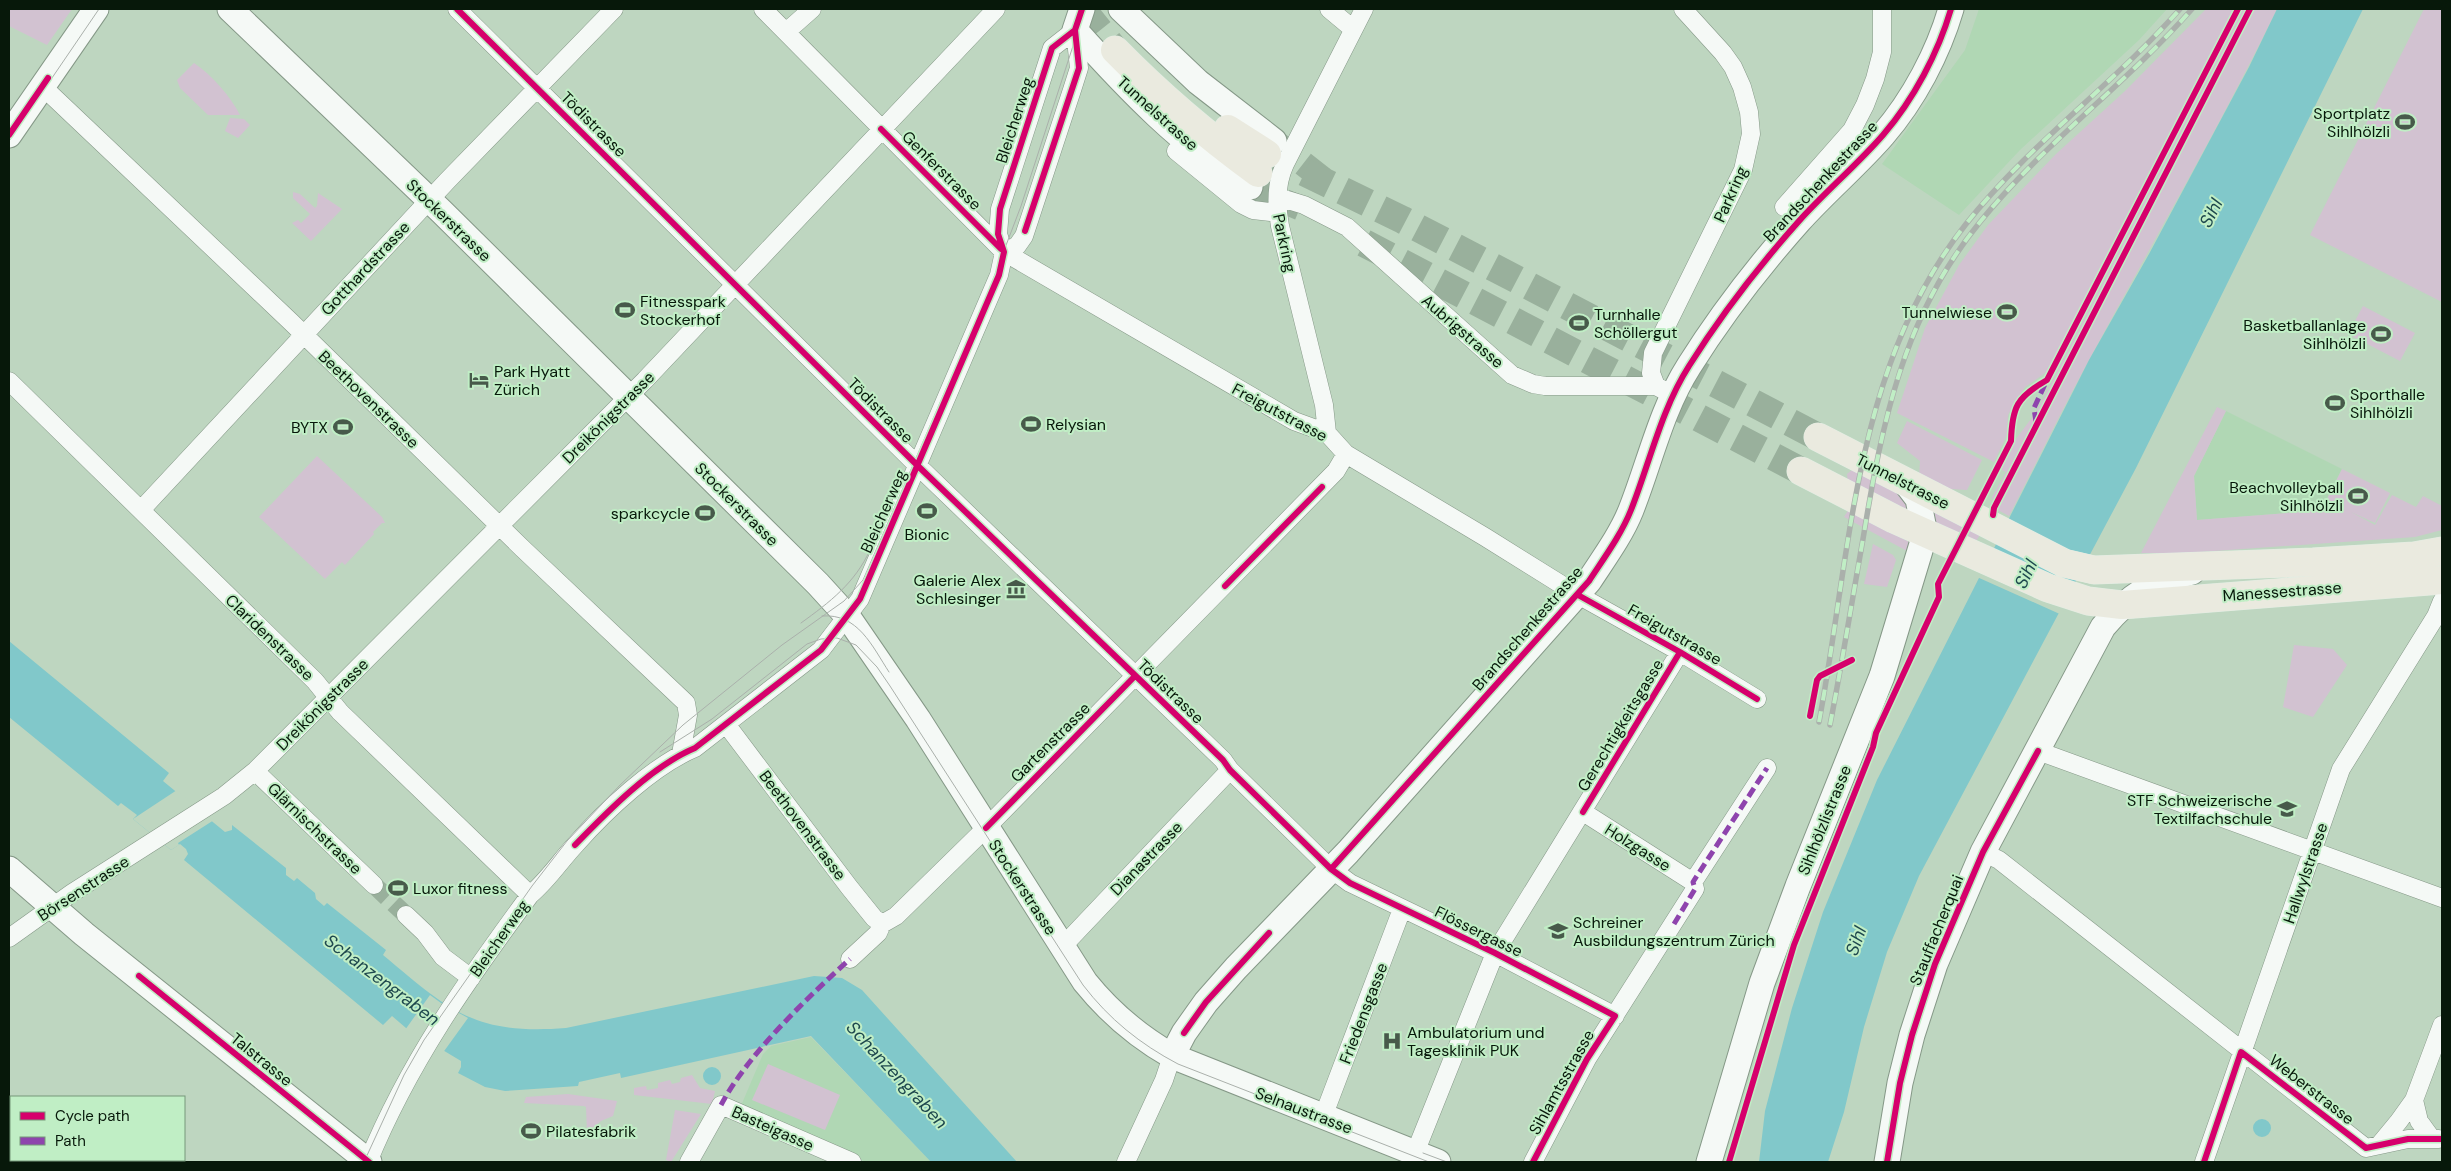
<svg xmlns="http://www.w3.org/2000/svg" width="2451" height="1171" font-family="'DM Sans',sans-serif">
<rect width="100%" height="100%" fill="#bed6c0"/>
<!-- built -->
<path fill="#b0d7b4" d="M1979,9H2167L2139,40L2020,150L1959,215L1882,164L1965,50Z
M2226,411L2342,469L2327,499L2326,510L2197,520L2194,476Z
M811,1037L931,1162H866L740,1108L763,1054L771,1046Z"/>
<!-- green -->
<path fill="#d2c2d1" d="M9,9H72L47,45L9,26Z
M2206,9H2236L2048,371L2025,387L2016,400L2008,415L2007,435L1994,462L1897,413L1925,328L1959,265L1988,225L2056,154L2125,91Z
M2242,9H2277C2219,128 2152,243 2089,360C2061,411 2036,464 2009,516L1996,509L1992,497L2006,472L2000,469L2012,444L2037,411Z
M2424,9H2442V302L2310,235Z
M194,63C212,75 230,96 240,115H208L180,88L177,80Z
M230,118L244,119L250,125L238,138L225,131Z
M293,192L300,194L315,208L317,206L318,193L342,209L311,241L292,223L298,220L301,223L310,214L293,198Z
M2363,306L2415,333L2400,361L2348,334Z
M2217,407L2226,411L2194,476L2197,520L2326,510L2327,499L2342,469L2390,493L2375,523L2351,512L2375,525L2392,495L2416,507L2423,496L2442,506V530L2415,537L2186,553H2141Z
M1907,421L1982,460L1967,490L1951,489L1946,495L1919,478L1920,461L1897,443Z
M317,456L382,517L385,523H382L373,532L374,534L345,565L342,562L325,579L259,517Z
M1852,470L1896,490L1913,507L1912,515L1848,483L1847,474Z
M1933,507L1982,532L1974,544L1933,525Z
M1849,509L1911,543L1907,551L1844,517Z
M1873,544L1893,555L1896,560L1887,587L1864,584Z
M2294,645L2333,649L2347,665L2313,717L2283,707Z
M768,1064L840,1095L825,1130L752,1100Z
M692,1075L700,1088L715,1091L712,1104L634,1095V1088L646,1086L647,1090L658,1088V1083L670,1080L672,1084L680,1082L681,1078Z
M568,1094L617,1101L613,1116L601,1121L587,1133L586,1107L584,1106L524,1103L526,1097Z
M675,1110L701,1114L671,1162L666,1160Z"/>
<!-- water -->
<path fill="#81c8ca" d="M2277,9H2363L2136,468L1919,876L1887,952L1864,1027L1844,1112L1828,1162H1759L1765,1111L1792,1008L1823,912L1877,780L2089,360L2149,254L2249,67Z
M9,641L169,773L163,781L225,832L232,830V825L286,868V875L294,881L297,878L315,893L316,899L324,906L327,903L386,950L383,955C450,1011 474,1035 566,1028L814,976L842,978L862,990L1017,1162H931L811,1036L621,1078L620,1073L579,1082L578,1086L505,1091L485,1087L458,1073L461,1067V1061L406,1028L392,1016L383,1025L184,860L188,854L186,849L180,844L171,850L133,819L137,815L121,803L118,806L9,717Z
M703 1076a9 9 0 1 1 18 0a9 9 0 1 1-18 0Z
M2253 1128a9 9 0 1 1 18 0a9 9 0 1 1-18 0Z"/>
<!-- pier -->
<path fill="#bed6c0" d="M1991,548L2058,578L2079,584L2062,615L1977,577Z
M177,790L214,820L178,843L179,845L171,850L133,819Z
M430,995L441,1003L468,1018L442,1054L405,1030Z"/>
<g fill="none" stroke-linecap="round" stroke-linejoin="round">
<!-- street-tunnel -->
<path stroke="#99b09c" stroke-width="18" stroke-dasharray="18 9" stroke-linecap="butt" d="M374,885L406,915"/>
<!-- secondary-tunnel -->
<path stroke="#99b09c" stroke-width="25" stroke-dasharray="25 12" stroke-linecap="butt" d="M1274,141L1328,183
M1250,187L1300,208"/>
<!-- primary-tunnel -->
<path stroke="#99b09c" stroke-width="28" stroke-dasharray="28 14" stroke-linecap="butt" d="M1082,9L1115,50
M1267,154L1403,220L1818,437
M1364,243L1801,471"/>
<defs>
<path id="street" d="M457,9L918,466L1223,760L1230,770L1331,869L1350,883L1495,953L1615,1016
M763,9L1004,252L1294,421L1327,433L1346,454L1485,537L1578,595L1680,652L1757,699
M1329,9L1353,29
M786,32L812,9
M42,86L291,322L522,548L686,703L688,715L681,754
M1176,151L1241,204L1253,210L1278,213
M1278,197L1304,205L1347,227L1512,375L1533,384L1545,386H1656L1673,395
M1784,207L1852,130L1865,105L1875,79L1882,52V9
M9,381L315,681L340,712L530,895
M1656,386L1651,373L1653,353L1743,170L1751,134L1749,112L1742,87L1733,67L1723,53L1683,9
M1327,433L1324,405L1280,226C1276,205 1276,183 1285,164L1364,9
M141,510L447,181L614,9
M726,724L849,887L874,918L882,924
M2038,751L2442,898
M255,771L374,885
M1583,812L1693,882
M1983,852L1999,860L2366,1148
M406,915L425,933L443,957L471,978
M9,938L72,893L224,796L255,771L645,380L996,9
M1062,947L1230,770
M850,959L878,933L882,924L896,916L986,828L1336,471L1346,454
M9,1111L11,1115
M1323,1117L1402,909
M2432,1139L2419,1121L2414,1100L2442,1025
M2380,1144L2399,1121L2414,1100
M2366,1148L2408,1139H2439
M1415,1153L1495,953L1680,652
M41,1160L43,1162
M368,1162C409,1062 466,982 530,895C548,880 560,861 576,844C606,810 654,765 695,748L821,650L860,599L999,275L1004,252L998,234L1000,209L1052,48L1075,30L1079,68L1072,90L1024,236L1017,246L1004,252
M689,1162L721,1105L852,1162
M1126,1162L1164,1080L1172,1056
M1533,1162L1587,1059L1695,889L1693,882L1767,768
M2204,1162L2341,769L2436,616L2442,601"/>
<path id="secondary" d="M230,9L442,212L818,584L848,617L918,719L1085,982C1110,1013 1137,1036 1172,1056L1438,1162
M1082,9L1075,30C1127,88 1183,147 1250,187
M1121,9L1198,82L1274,141
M9,135L96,9
M9,869L84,934L369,1162
M1172,1056L1184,1033L1206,1002L1236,968L1348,852L1589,581C1604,558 1621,535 1631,510C1650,462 1661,410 1689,366C1721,315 1758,267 1799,221C1826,191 1857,165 1883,135C1914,99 1938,53 1951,9
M1709,1162L1762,983L1798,886L1882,676L1925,534L1918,499L1905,482
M1887,1162L1900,1083L1912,1035L1935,964L1983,852L2103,627C2130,595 2152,581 2192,572"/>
<path id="primary" d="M1115,50C1160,96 1206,135 1258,173
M1228,129L1267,154
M1818,437L2064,563L2094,570L2313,562L2414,556L2442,551
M1801,471L1894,519L2048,588L2088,601L2122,605L2442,580"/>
</defs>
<!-- street casing -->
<use href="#street" stroke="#859887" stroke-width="19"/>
<!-- secondary casing -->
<use href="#secondary" stroke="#859887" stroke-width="27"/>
<!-- primary casing -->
<use href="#primary" stroke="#e2ede3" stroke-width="29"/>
<!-- street -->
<use href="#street" stroke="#f5f9f6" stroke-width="18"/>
<!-- secondary -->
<use href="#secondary" stroke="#f5f9f6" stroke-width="25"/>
<!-- primary -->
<use href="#primary" stroke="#eaeadf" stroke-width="28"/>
<!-- tram -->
<path stroke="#aab0ab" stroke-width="1" d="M9,141L99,9
M822,616C858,613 872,646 889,672
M801,623C830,602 855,583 870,550
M660,752L712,719L807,644L821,639L837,638L856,645L877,667L890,686L1083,985C1109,1019 1140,1044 1178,1064L1429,1162
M9,1104L11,1108
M9,1120L11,1124
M1423,1153L1447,1162
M36,1160L37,1162
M45,1160L46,1162
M364,1162L404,1075L424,1040L532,886L567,841L620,785L683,725L782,645L844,601L863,580L989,290L1021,206L1085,9"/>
<defs>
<path id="rail" d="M1819,722C1851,552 1854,365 1966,224C2029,144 2113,85 2180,9
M1830,725C1842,663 1852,601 1863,539C1882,423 1903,316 1980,222C2043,144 2126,84 2192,9"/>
</defs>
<!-- rail casing -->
<use href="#rail" stroke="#aab0ab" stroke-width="5.5"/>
<!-- rail -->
<use href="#rail" stroke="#c0eec5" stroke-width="4" stroke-dasharray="11" stroke-linecap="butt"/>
<!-- quiet -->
<path stroke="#8e44ad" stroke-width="5" stroke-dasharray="10 5" stroke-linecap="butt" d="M2036,422L2034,408L2046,382
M1674,924L1695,889L1693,882L1767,768
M721,1105C748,1054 807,998 850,959"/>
<defs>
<path id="cycleway" d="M457,9L918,466L1223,760L1230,770L1331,869L1350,883L1495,953L1615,1016L1587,1059L1533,1162
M881,129L1001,249
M9,135L48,78
M1025,231L1079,68L1075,30L1082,9
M1993,515L1994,508L2250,9
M1225,586L1322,487
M1578,595L1680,652L1757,699
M1810,716L1817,680L1820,676L1852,660
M1583,812L1680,652
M986,828L1135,676
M575,845C608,811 652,766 695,748L821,650L860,599L999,275L1004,252L998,234L1000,209L1052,48L1075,30
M1331,869L1589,581C1604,558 1621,535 1631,510C1650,462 1661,410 1689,366C1721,315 1758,267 1799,221C1826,191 1857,165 1883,135C1914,99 1938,53 1951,9
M139,976L369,1162
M1184,1033L1206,1002L1269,933
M1729,1162L1794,945L1873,747L1876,733L1939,597L1938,584L2011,441C2012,407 2017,397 2047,380L2238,9
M1887,1162L1900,1083L1912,1035L1935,964L1983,852L2038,751
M2204,1162L2241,1052L2366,1148L2408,1139H2442"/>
</defs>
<!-- cycleway casing -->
<use href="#cycleway" stroke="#c0eec5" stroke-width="9"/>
<!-- cycleway -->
<use href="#cycleway" stroke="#d6006c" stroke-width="6"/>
</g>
<!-- icons -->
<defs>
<symbol id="stadium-bare" viewBox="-9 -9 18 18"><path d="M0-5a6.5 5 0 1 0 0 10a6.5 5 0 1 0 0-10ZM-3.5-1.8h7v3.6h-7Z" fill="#475a4a" stroke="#c0eec5" stroke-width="2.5" paint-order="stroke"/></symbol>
<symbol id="hotel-bare" viewBox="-9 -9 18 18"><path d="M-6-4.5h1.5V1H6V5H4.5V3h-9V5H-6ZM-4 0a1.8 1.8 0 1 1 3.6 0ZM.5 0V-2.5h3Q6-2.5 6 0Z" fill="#475a4a" stroke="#c0eec5" stroke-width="2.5" paint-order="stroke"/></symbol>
<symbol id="museum-bare" viewBox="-9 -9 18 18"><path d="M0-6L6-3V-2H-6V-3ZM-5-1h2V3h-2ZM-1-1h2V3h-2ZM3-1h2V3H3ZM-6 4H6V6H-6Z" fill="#475a4a" stroke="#c0eec5" stroke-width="2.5" paint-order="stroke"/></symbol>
<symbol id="university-bare" viewBox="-9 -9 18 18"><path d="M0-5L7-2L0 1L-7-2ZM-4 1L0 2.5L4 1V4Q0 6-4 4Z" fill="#475a4a" stroke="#c0eec5" stroke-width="2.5" paint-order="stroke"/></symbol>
<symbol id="hospital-bare" viewBox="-9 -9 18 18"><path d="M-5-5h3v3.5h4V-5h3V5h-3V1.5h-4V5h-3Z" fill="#475a4a" stroke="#c0eec5" stroke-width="2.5" paint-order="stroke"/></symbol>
</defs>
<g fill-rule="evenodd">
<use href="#stadium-bare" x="2391" y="108" width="28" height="28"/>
<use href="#stadium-bare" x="611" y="296" width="28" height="28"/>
<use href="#stadium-bare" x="1993" y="298" width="28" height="28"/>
<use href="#stadium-bare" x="1565" y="309" width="28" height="28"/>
<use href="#stadium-bare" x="2367" y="320" width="28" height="28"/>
<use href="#hotel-bare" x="465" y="366" width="28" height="28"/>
<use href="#stadium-bare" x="2321" y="389" width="28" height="28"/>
<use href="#stadium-bare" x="1017" y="410" width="28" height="28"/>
<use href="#stadium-bare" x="329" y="413" width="28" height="28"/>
<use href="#stadium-bare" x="2344" y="482" width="28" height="28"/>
<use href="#stadium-bare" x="913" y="497" width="28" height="28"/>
<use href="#stadium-bare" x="691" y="499" width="28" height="28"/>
<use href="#museum-bare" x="1002" y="575" width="28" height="28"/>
<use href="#university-bare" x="2273" y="795" width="28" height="28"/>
<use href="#stadium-bare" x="384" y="874" width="28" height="28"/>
<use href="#university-bare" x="1544" y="917" width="28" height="28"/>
<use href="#hospital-bare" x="1378" y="1027" width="28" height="28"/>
<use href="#stadium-bare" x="517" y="1117" width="28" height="28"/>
</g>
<g text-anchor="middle" stroke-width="4" stroke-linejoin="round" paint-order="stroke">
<!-- street labels -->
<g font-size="16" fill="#07180a" stroke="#c0eec5">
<text transform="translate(1158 113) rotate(42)" y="6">Tunnelstrasse</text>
<text transform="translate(1014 120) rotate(-72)" y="6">Bleicherweg</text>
<text transform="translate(594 124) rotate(45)" y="6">Tödistrasse</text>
<text transform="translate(942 170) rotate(45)" y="6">Genferstrasse</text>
<text transform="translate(1820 181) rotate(-47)" y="6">Brandschenkestrasse</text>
<text transform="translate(1730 194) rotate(-66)" y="6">Parkring</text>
<text transform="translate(449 220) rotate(44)" y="6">Stockerstrasse</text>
<text transform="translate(1285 243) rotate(78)" y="6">Parkring</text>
<text transform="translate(365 268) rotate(-47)" y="6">Gotthardstrasse</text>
<text transform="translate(1463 331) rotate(41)" y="6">Aubrigstrasse</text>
<text transform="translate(369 399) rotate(44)" y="6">Beethovenstrasse</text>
<text transform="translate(881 410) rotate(45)" y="6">Tödistrasse</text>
<text transform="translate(1280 412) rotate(28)" y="6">Freigutstrasse</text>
<text transform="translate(608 417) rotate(-45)" y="6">Dreikönigstrasse</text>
<text transform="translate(1903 481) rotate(27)" y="6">Tunnelstrasse</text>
<text transform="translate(737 504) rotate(45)" y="6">Stockerstrasse</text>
<text transform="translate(883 511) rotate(-66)" y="6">Bleicherweg</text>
<text transform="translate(2282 591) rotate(-4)" y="6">Manessestrasse</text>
<text transform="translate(1527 628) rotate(-49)" y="6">Brandschenkestrasse</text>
<text transform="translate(1675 634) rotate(30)" y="6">Freigutstrasse</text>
<text transform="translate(270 637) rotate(44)" y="6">Claridenstrasse</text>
<text transform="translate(1171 691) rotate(44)" y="6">Tödistrasse</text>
<text transform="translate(322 704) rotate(-45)" y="6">Dreikönigstrasse</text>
<text transform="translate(1620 725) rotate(-59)" y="6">Gerechtigkeitsgasse</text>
<text transform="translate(1050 742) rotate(-45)" y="6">Gartenstrasse</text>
<text transform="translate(1824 820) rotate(-68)" y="6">Sihlhölzlistrasse</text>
<text transform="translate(803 825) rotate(53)" y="6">Beethovenstrasse</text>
<text transform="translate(315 828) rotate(44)" y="6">Glärnischstrasse</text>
<text transform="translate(1638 847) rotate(32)" y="6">Holzgasse</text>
<text transform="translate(1146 858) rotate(-46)" y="6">Dianastrasse</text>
<text transform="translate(2305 873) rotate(-71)" y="6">Hallwylstrasse</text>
<text transform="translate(1023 887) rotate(57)" y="6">Stockerstrasse</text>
<text transform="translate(83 888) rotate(-33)" y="6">Börsenstrasse</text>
<text transform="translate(1936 930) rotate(-68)" y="6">Stauffacherquai</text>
<text transform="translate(1479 931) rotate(26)" y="6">Flössergasse</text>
<text transform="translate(499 938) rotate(-55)" y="6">Bleicherweg</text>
<text transform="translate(1363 1013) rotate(-69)" y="6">Friedensgasse</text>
<text transform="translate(262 1059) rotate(39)" y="6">Talstrasse</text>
<text transform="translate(1561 1082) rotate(-61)" y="6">Sihlamtsstrasse</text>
<text transform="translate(2312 1089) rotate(38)" y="6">Weberstrasse</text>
<text transform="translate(1304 1110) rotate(21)" y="6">Selnaustrasse</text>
<text transform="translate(773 1128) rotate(24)" y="6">Basteigasse</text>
</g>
<!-- poi labels -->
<g font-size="16" fill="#07180a" stroke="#c0eec5" text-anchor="start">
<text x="2390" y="119" text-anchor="end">Sportplatz<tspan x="2390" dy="18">Sihlhölzli</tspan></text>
<text x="640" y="307">Fitnesspark<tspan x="640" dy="18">Stockerhof</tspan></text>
<text x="1992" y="318" text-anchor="end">Tunnelwiese</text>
<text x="1594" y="320">Turnhalle<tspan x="1594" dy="18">Schöllergut</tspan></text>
<text x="2366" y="331" text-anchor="end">Basketballanlage<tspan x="2366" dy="18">Sihlhölzli</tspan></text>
<text x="494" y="377">Park Hyatt<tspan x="494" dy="18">Zürich</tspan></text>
<text x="2350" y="400">Sporthalle<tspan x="2350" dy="18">Sihlhölzli</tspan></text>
<text x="1046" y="430">Relysian</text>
<text x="328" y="433" text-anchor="end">BYTX</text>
<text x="2343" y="493" text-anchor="end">Beachvolleyball<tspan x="2343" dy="18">Sihlhölzli</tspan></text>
<text x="690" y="519" text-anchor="end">sparkcycle</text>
<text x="927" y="540" text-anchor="middle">Bionic</text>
<text x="1001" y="586" text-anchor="end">Galerie Alex<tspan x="1001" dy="18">Schlesinger</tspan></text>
<text x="2272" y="806" text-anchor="end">STF Schweizerische<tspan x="2272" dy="18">Textilfachschule</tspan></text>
<text x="413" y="894">Luxor fitness</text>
<text x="1573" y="928">Schreiner<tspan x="1573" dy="18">Ausbildungszentrum Zürich</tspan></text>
<text x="1407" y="1038">Ambulatorium und<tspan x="1407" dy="18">Tagesklinik PUK</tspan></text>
<text x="546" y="1137">Pilatesfabrik</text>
</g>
<!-- water labels -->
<g font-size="18" font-style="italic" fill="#1e484e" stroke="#c0eec5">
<text transform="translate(2211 213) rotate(-63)" y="6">Sihl</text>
<text transform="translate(2026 574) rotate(-64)" y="6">Sihl</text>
<text transform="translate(1856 941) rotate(-70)" y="6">Sihl</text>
<text transform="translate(382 980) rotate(37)" y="6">Schanzengraben</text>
<text transform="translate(897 1075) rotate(47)" y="6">Schanzengraben</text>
</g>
</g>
<!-- border -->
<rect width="2451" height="1171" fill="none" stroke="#07180a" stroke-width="20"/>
<!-- legend -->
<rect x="10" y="1096" width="175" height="65" fill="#c0eec5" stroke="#76987a"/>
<rect x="20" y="1112" width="25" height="8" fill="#d6006c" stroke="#76987a"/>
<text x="55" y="1121" font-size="15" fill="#07180a">Cycle path</text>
<rect x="20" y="1137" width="25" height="8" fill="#8e44ad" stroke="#76987a"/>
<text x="55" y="1146" font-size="15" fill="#07180a">Path</text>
</svg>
